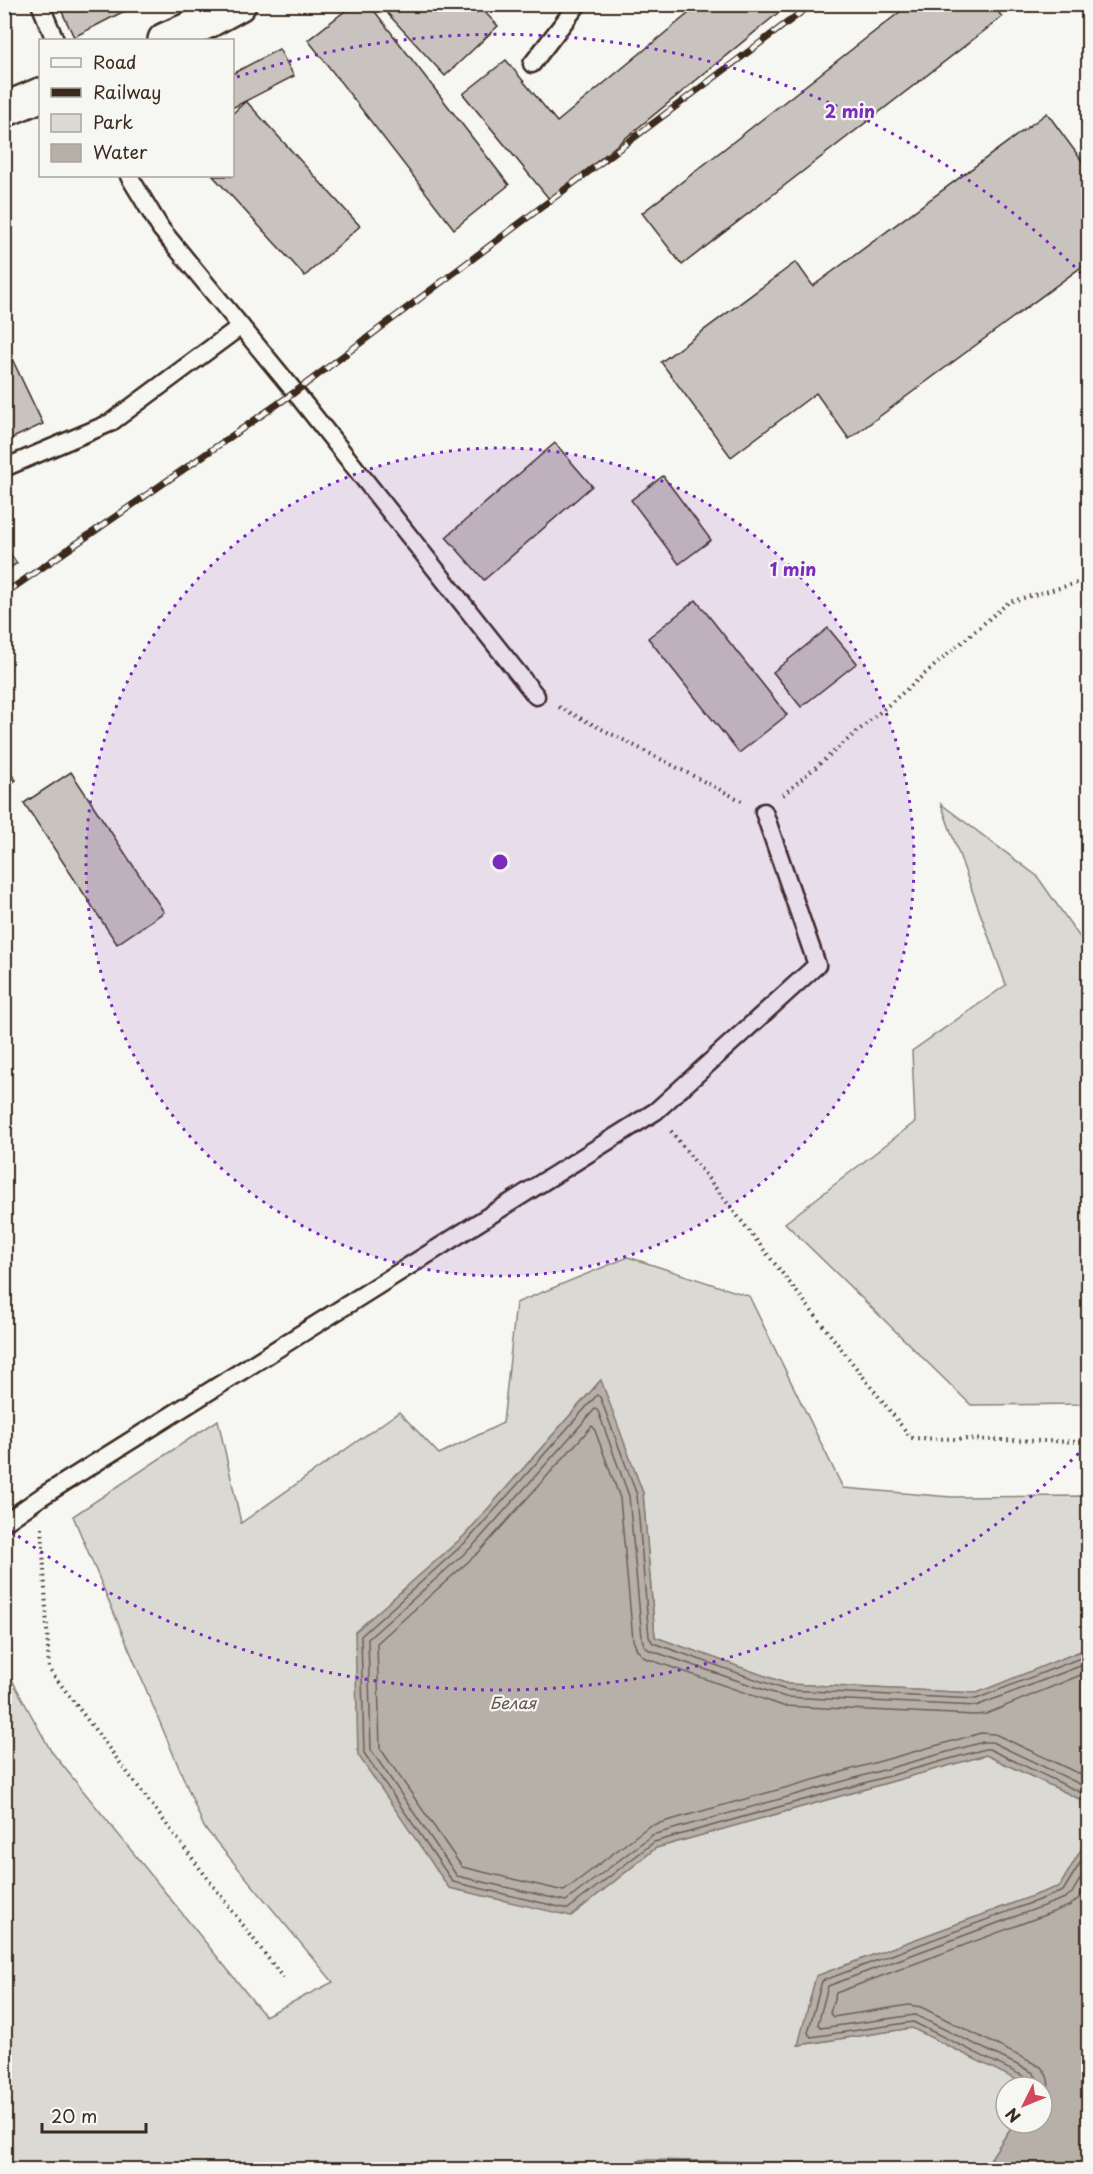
<svg xmlns="http://www.w3.org/2000/svg" width="1093" height="2174" font-family="'Playpen Sans',sans-serif">
<rect width="100%" height="100%" fill="#f6f6f2"/>
<filter id="ink" filterUnits="userSpaceOnUse"><feTurbulence type="fractalNoise" baseFrequency=".0167" numOctaves="2"/><feDisplacementMap in="SourceGraphic" scale="12" xChannelSelector="R" yChannelSelector="G"/><feConvolveMatrix kernelMatrix="1 2 1 2 8 2 1 2 1" color-interpolation-filters="sRGB"/></filter>
<g filter="url(#ink)">
<!-- green -->
<path fill="#dad9d3" stroke="#8a8278" stroke-width="1.5" d="M941,804L1037,876L1088,949V1404L971,1405L785,1223L915,1122L912,1051L1006,985Z
M628,1257L749,1296L843,1488L951,1497L1088,1496V1648L977,1693L788,1684L655,1637L643,1493L600,1381L464,1536L355,1632L571,1916L656,1848L986,1755L1088,1803V1838L1060,1886L816,1976L799,2045L912,2028L1031,2087H1006V2123H1014L984,2169L898,2170L870,2164L641,2160L626,2170L5,2169L4,1661L5,1667L51,1751L265,2016L333,1982L204,1827L73,1516L218,1420L241,1523L399,1412L439,1454L503,1423L516,1303Z"/>
<!-- water -->
<path fill="#b6b0a9" stroke="#857a71" stroke-width="1.5" d="M601,1380L643,1493L655,1637L788,1684L977,1693L1088,1648V1803L986,1755L656,1848L571,1916L449,1888L358,1755L355,1632L464,1536Z
M1088,1838V2169H984L1014,2123H1042V2087H1031L912,2028L798,2045L816,1976L1060,1886Z
M641,2160L870,2164L898,2169H626Z"/>
<g fill="none" stroke-linecap="round" stroke-linejoin="round">
<!-- shore -->
<path stroke="#6c6056" stroke-width="1.5" d="M1088,1655L976,1699L786,1690L653,1643L649,1637L637,1495L600,1397L597,1395L468,1540L361,1636L364,1753L453,1882L568,1909L654,1842L985,1749H989L1088,1796
M1088,1663L976,1706L785,1697L649,1650L644,1645L642,1638L629,1496L598,1411L595,1409L473,1546L368,1639L371,1750L457,1876L566,1901L652,1835L983,1742H992L1088,1788
M1088,1672L986,1714L975,1715L783,1706L645,1658L637,1650L633,1640L620,1498L594,1428L592,1426L479,1552L377,1643L380,1748L462,1867L564,1891L649,1826L981,1733L995,1734L1088,1778
M1032,2087L1029,2079L913,2022L811,2037L808,2033L822,1981L1063,1891L1088,1850
M1040,2087L1038,2079L1032,2072L915,2015L821,2028L818,2024L828,1986L1065,1898L1072,1893L1088,1865
M1042,2102C1051,2091 1051,2078 1041,2067L921,2007L909,2005L833,2017L830,2013L836,1993L1069,1906L1078,1899L1088,1882
M637,2170L643,2166L820,2170"/>
</g>
<!-- building -->
<path fill="#c8c3be" stroke="#3b2a1e" stroke-width="1.5" d="M76,4H138L74,37L62,12Z
M354,4H369L509,185L454,229L308,40Z
M379,4H477L498,26L445,76Z
M700,4H789L550,200L463,94L506,60L557,122Z
M910,4H993L1002,17L682,265L642,213Z
M279,49L294,76L232,108V74Z
M246,101L360,226L305,276L213,176H232V114Z
M1047,113L1088,169V262L849,439L816,393L731,457L661,362L796,262L813,286Z
M4,342L43,424L4,442Z
M555,443L592,486L484,580L446,537Z
M663,476L711,540L679,564L631,500Z
M4,546L17,563L4,572Z
M696,600L787,715L739,753L648,638Z
M828,628L857,663L801,707L773,672Z
M4,765L16,780L4,788Z
M71,772L164,912L117,944L24,803Z"/>
<g fill="none" stroke-linecap="round" stroke-linejoin="round">
<defs>
<path id="lane" d="M40,4L55,40
M532,64L578,4
M129,176L161,229L295,392L536,696
M4,468L110,423L241,326
M4,1523L41,1497L656,1111L817,965L764,812"/>
<path id="secondary" d="M165,40L206,22L239,4
M4,110L40,95"/>
</defs>
<!-- lane casing -->
<use href="#lane" stroke="#3b2a1e" stroke-width="21"/>
<!-- secondary casing -->
<use href="#secondary" stroke="#3b2a1e" stroke-width="38"/>
<!-- path -->
<path stroke="#3b2a1e" stroke-width="4" stroke-dasharray="1.5 4.5" stroke-linecap="butt" d="M559,707L742,801
M783,795L1009,602L1088,580
M671,1131L911,1438L1088,1442
M42,1528L49,1669L283,1978"/>
<!-- lane -->
<use href="#lane" stroke="#f6f6f2" stroke-width="16"/>
<!-- secondary -->
<use href="#secondary" stroke="#f6f6f2" stroke-width="33"/>
<defs>
<path id="rail" d="M4,594L295,392L812,4"/>
</defs>
<!-- rail casing -->
<use href="#rail" stroke="#3b2a1e" stroke-width="7"/>
<!-- rail -->
<use href="#rail" stroke="#f6f6f2" stroke-width="4.5" stroke-dasharray="14" stroke-linecap="butt"/>
</g>
</g>
<!-- distance rings -->
<circle cx="500" cy="862" r="414" fill="#7b2cbf" fill-opacity=".12"/>
<g fill="none" stroke="#7b2cbf" stroke-width="3" stroke-dasharray="3 6">
<circle cx="500" cy="862" r="414"/>
<path d="M1085 1447A828 828 0 0 1 7 1528M237 77A828 828 0 0 1 1085 277"/>
</g>
<g text-anchor="middle" stroke-width="4.5" stroke-linejoin="round" paint-order="stroke">
<!-- water labels -->
<g font-size="16" font-style="italic" fill="#605248" stroke="#f6f6f2">
<text x="513" y="1709">Белая</text>
</g>
</g>
<circle cx="500" cy="862" r="9" fill="#7b2cbf" stroke="#f6f6f2" stroke-width="3"/>
<g font-size="18" text-anchor="middle" font-weight="bold" fill="#7b2cbf" stroke="#f6f6f2" stroke-width="4.5" stroke-linejoin="round" paint-order="stroke">
<text x="850" y="118">2 min</text>
<text x="793" y="576">1 min</text>
</g>
<!-- margin -->
<rect width="1093" height="2174" fill="none" stroke="#f6f6f2" stroke-width="24"/>
<rect x="12" y="12" width="1069" height="2150" fill="none" stroke="#3b2a1e" stroke-width="2" filter="url(#ink)"/>
<!-- legend -->
<rect x="39" y="39" width="195" height="138" fill="#f6f6f2" stroke="#aba49d" stroke-width="1.5"/>
<rect x="51" y="58" width="30" height="9" fill="#f6f6f2" stroke="#aba49d" stroke-width="1.5"/>
<text x="93" y="69" font-size="18" fill="#3b2a1e">Road</text>
<rect x="51" y="88" width="30" height="9" fill="#3b2a1e" stroke="#aba49d" stroke-width="1.5"/>
<text x="93" y="99" font-size="18" fill="#3b2a1e">Railway</text>
<rect x="51" y="114" width="30" height="18" fill="#dad9d3" stroke="#aba49d" stroke-width="1.5"/>
<text x="93" y="129" font-size="18" fill="#3b2a1e">Park</text>
<rect x="51" y="144" width="30" height="18" fill="#b6b0a9" stroke="#aba49d" stroke-width="1.5"/>
<text x="93" y="159" font-size="18" fill="#3b2a1e">Water</text>
<!-- north arrow -->
<g transform="translate(1024 2105) rotate(227)"><circle r="28" fill="#f6f6f2" stroke="#aba49d" stroke-width="1.5"/>
<path d="M0-4.5L10 22L0 15L-10 22Z" fill="#d1495b"/>
<text y="-9" font-size="16" font-weight="bold" text-anchor="middle" fill="#3b2a1e">N</text>
</g>
<!-- scale -->
<path d="M42 2123v9h104v-9" fill="none" stroke="#3b2a1e" stroke-width="3"/>
<text x="51" y="2123" font-size="18" fill="#3b2a1e" stroke="#f6f6f2" stroke-width="4.5" paint-order="stroke">20 m</text>
</svg>
